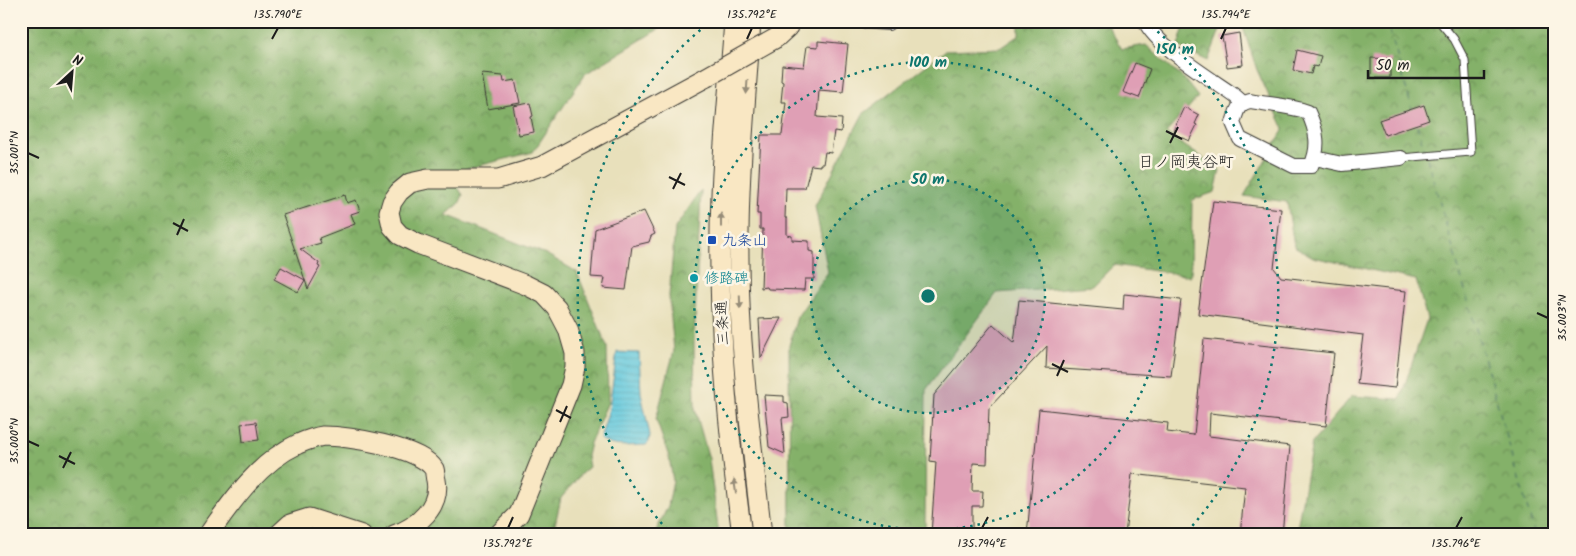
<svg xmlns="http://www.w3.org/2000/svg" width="1576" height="556" font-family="Kalam,'Klee One',sans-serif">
<defs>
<pattern id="forest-crowns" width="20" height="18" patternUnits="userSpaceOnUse" patternTransform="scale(1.25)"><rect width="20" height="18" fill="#84b169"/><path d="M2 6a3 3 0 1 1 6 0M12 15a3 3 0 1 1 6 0" fill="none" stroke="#6b8f56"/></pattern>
<pattern id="water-rules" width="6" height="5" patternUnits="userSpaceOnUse" patternTransform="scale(1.25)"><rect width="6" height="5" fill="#60c8dd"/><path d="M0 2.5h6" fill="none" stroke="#53abbd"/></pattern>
</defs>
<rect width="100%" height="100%" fill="#fcf5e5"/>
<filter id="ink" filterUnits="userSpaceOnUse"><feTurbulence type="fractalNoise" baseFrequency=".02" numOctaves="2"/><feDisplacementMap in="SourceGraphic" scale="10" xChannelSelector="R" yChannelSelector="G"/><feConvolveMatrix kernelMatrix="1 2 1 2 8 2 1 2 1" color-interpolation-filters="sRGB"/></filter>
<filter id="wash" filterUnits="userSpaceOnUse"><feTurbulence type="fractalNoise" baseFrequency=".0096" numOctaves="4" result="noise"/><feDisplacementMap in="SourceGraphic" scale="20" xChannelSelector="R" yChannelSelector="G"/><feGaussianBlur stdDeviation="1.12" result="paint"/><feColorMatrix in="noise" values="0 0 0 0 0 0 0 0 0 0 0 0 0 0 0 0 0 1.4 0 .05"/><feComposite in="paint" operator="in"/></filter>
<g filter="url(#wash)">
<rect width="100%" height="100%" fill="#e8e0bb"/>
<!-- forest -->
<path fill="url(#forest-crowns)" stroke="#506642" d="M21,21H672L585,74L533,152L466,169L457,186L463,195L459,204L446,215L546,254L577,272L607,347L608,402L590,443L587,456L589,467L581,474L561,498L553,533L554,535H21Z
M1019,21H1105L1122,49L1146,45L1184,79L1198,97L1166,133L1220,170L1215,192L1192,200L1191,276L1114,265L1093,286L997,293L926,390L925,535H790L789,346L797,317L828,272L815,206L863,114L946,50L1000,48L1019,35Z
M1186,21H1555V535H1296L1312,443L1352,396L1400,399L1427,319L1416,280L1313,257L1294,246L1287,202L1244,196L1284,129L1257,70L1241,22H1223L1208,61L1178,46Z
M701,190L694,342L695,409L709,459L719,535H654L668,506L673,481L669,457L656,419L674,351L669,296L675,228Z"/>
<!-- water -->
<path fill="url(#water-rules)" stroke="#3e727c" d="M617,352L639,353L641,393L650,435L649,442L646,445C631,445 612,449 600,439L609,409Z"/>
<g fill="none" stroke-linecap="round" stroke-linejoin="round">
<!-- ferry -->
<path stroke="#345860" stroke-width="1" stroke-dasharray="6 5" stroke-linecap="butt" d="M1387,21L1412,109
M1417,125L1425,152
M1427,158L1535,535"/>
</g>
<g id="blocks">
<!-- building -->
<path fill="#df9fb5" d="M1239,33L1243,65L1227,67L1222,36Z
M818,41L848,44L843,92L819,90L817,117L842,119L841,132L834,131L831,153L825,152L823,164H820V166L811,165L805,188H786L785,218H787V235L792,236V240L809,241V251L814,252V279H805L804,290L768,289L767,287L761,288L763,229H760V214H757L761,135H782L786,102H781L783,82L781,81L782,65L804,67L807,46L818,47Z
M1297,50L1321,56L1318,67L1313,66L1311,74L1293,70Z
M1371,58L1390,59V78H1371Z
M1135,63L1150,69L1139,98L1123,92Z
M482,74L503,76L504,82L515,80L520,103L488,109Z
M530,103L533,116L531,117L534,132L519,135L513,106Z
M1424,105L1429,120L1385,135L1379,120Z
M1184,107L1199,115L1195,124L1197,125L1189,141L1172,133Z
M345,195L347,203L356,200L360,211L351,214L355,224L319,238L321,243L300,249L319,263L318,266L320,267L308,289L283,215Z
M1213,201L1281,209L1274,268L1281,277L1406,291L1395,388L1357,384L1363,335L1198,314Z
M644,211L655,234L651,236L649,242L632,246L626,290L603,288L605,278L591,277L595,229Z
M281,267L305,280L298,292L274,279Z
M1124,294L1181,300L1171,376L1046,368L1047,346L989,408L987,464L973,463L972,491H983L982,506H972V535H931L936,462L930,461L934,395L993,324L1014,343L1019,300L1123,310Z
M781,318L761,358L759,319Z
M1204,339L1334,353L1326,426L1210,413L1209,436L1290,446L1282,535H1240L1245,487L1132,474L1125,535H1027L1039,409L1168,423L1167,432L1194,435Z
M764,395L784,396V402L788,403L789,417L782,418L785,454L769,447Z
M256,422L259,440L243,442L241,424Z"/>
</g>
</g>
<g filter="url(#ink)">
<use href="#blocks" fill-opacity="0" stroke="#3b3934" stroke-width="1"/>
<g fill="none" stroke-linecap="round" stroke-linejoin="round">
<defs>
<path id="lane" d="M1401,158L1471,152L1465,60L1454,39L1439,21"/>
<path id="street" d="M861,21L888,23
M1145,21C1156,46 1211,79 1235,96L1243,103
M1250,101C1270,105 1289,105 1308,112C1317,131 1320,147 1311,166H1294L1240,139L1233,123C1237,111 1237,104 1250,101Z
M1315,158L1342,164L1401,158"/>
<path id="secondary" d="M734,21C730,79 723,137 721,195C716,309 727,422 742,535
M751,21C746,101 738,180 739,259C739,352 752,443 762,535
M776,38L788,27L789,21
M208,535C232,501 259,462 298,444C305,441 316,437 323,436C347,436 421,447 434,469C435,471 435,477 436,480C441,506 418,527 394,535
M278,535L290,524L309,518L362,535
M498,535L519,514L571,385L575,367V353L568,329L557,308L544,294L526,285L418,244L400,235L392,226L389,212L392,202L399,192L410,183L428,179H498L542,166L705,78"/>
</defs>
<!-- lane casing -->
<use href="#lane" stroke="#3b3934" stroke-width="9"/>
<!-- street casing -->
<use href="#street" stroke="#3b3934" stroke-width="16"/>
<!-- secondary casing -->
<use href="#secondary" stroke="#3b3934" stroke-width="21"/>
<!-- lane -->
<use href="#lane" stroke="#fff" stroke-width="7"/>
<!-- street -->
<use href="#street" stroke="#fff" stroke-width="14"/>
<!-- secondary -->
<use href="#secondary" stroke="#f9e7c3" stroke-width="19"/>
<defs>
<path id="secondary-bridge" d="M705,78L776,38"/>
</defs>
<!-- secondary-bridge casing -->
<use href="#secondary-bridge" stroke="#3b3934" stroke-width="21" stroke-linecap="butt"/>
<!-- secondary-bridge -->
<use href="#secondary-bridge" stroke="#f9e7c3" stroke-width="19"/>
</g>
<!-- one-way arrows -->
<defs><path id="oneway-solid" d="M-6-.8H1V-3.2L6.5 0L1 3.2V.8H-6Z" transform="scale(1.25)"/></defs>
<g fill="#968c78">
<use href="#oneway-solid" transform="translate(747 87) rotate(94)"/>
<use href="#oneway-solid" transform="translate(721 220) rotate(-90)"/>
<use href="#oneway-solid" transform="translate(740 302) rotate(88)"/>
<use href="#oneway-solid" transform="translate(735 486) rotate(-98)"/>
</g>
</g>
<!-- ticks -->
<path fill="none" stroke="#1c1c1c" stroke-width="2" d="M272,39L278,28M747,39L752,28M1221,39L1226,28M1166,131L1182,139M1170,143L1178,127M28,153L39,158M669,177L685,185M673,189L681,173M173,223L188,231M177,235L184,219M1537,313L1548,318M1052,364L1068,372M1057,376L1064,360M556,410L571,418M560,422L567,406M28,441L39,446M59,456L75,464M63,468L71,452M508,528L513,517M982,528L988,517M1456,528L1462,517"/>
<!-- distance rings -->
<circle cx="928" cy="296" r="117" fill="#0f766e" fill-opacity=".12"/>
<g fill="none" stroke="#0f766e" stroke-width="2.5" stroke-dasharray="2.5 5">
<circle cx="928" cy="296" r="117"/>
<circle cx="928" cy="296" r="234"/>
<path d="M672 535A350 350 0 0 1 710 22M1146 22A350 350 0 0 1 1184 535"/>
</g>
<!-- markers -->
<rect fill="#1a4fb4" stroke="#fcf5e5" stroke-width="2" x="707" y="235" width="10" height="10" rx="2.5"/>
<circle fill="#0f9aa8" stroke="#fcf5e5" stroke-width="2" cx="694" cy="278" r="5"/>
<g text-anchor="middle" stroke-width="5" stroke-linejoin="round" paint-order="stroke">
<!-- transit labels -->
<g font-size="15" fill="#164399" stroke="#fcf5e5" text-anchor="start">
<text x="722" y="245">九条山</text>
</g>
<!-- culture labels -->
<g font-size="15" fill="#0d838f" stroke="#fcf5e5" text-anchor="start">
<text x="704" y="283">修路碑</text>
</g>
<!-- street labels -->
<g font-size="15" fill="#1c1c1c" stroke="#fcf5e5">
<text transform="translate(722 323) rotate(-93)" y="5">三条通</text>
</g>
<!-- neighbourhood labels -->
<g font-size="16" fill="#1c1c1c" stroke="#fcf5e5">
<text x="1186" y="167">日ノ岡夷谷町</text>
</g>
</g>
<circle cx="928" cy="296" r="8" fill="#0f766e" stroke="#fcf5e5" stroke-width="2.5"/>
<g font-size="15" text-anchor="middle" font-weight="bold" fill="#0f766e" stroke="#fcf5e5" stroke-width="5" stroke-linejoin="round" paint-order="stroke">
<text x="1175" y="54">150 m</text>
<text x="928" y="67">100 m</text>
<text x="928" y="184">50 m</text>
</g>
<!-- margin -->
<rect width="1576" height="556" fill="none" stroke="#fcf5e5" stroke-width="55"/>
<!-- north arrow -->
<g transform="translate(72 72) rotate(26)" stroke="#fcf5e5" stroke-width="4" paint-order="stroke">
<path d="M0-4L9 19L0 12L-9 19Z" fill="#1c1c1c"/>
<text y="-8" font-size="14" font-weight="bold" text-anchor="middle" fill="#1c1c1c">N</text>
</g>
<!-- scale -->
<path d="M1368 70v8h116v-8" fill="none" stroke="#1c1c1c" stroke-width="2.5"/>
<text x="1376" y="70" font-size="15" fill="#1c1c1c" stroke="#fcf5e5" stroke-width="4" paint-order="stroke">50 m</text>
<rect x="28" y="28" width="1520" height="500" fill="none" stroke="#1c1c1c" stroke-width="2"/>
<g font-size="12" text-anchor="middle" fill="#1c1c1c">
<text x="278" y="18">135.790°E</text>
<text x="752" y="18">135.792°E</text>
<text x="1226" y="18">135.794°E</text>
<text transform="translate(14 153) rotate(-90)" y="4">35.001°N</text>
<text transform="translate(1562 318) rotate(-90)" y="4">35.003°N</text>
<text transform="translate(14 441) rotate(-90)" y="4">35.000°N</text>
<text x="508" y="547">135.792°E</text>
<text x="982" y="547">135.794°E</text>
<text x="1456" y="547">135.796°E</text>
</g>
</svg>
